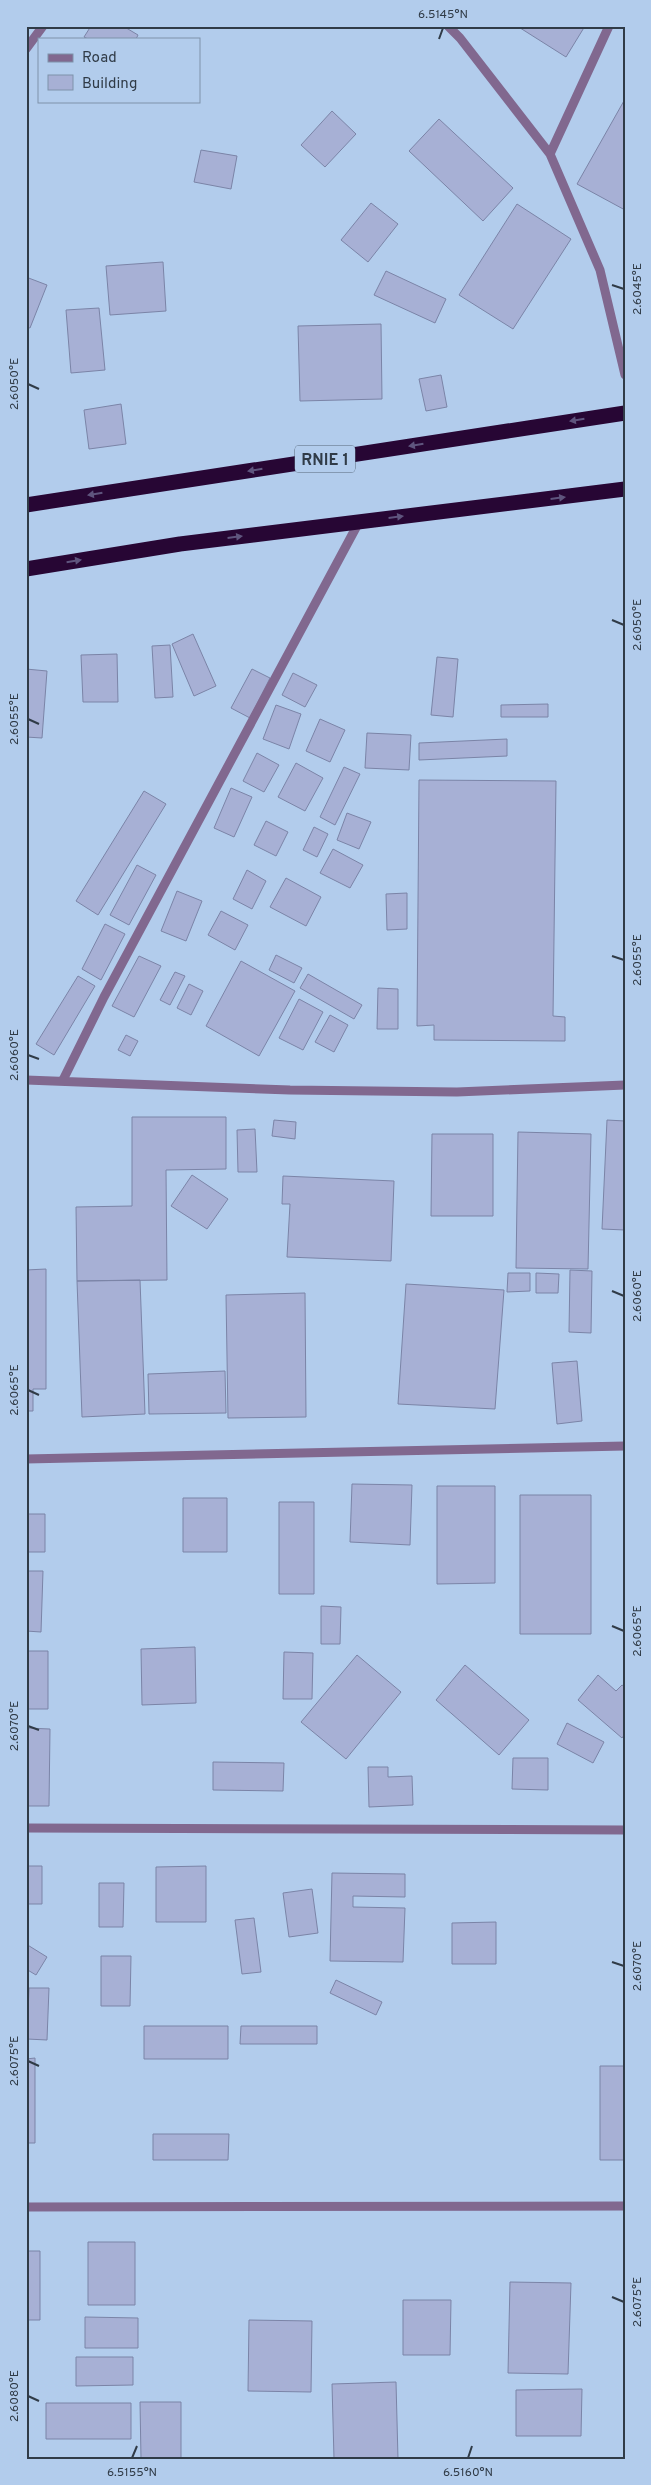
<svg xmlns="http://www.w3.org/2000/svg" width="651" height="2485" font-family="Overpass,sans-serif">
<rect width="100%" height="100%" fill="#b2ccec"/>
<!-- building -->
<path fill="#a7b0d5" stroke="#7b84a7" d="M91,26H123L138,35L136,39H88L84,37Z
M517,26H585L566,57Z
M625,99V210L577,184Z
M332,111L356,134L325,167L301,145Z
M439,119L513,188L483,221L409,151Z
M201,150L237,156L231,189L194,182Z
M371,203L398,224L368,262L341,240Z
M517,204L571,239L513,329L459,295Z
M163,262L166,311L110,315L106,266Z
M386,271L446,299L435,323L374,295Z
M26,277L47,285L30,328L26,327Z
M99,308L105,370L71,373L66,310Z
M381,324L382,399L300,401L298,326Z
M441,375L447,407L426,411L419,379Z
M121,404L126,444L89,449L84,410Z
M193,634L216,686L194,696L172,644Z
M170,645L173,697L155,698L152,646Z
M117,654L118,702H83L81,655Z
M437,657L458,659L453,717L431,715Z
M26,669L47,671L42,738L26,737Z
M252,669L270,678L250,718L231,708Z
M293,673L317,685L305,707L282,695Z
M548,704V717H501V705Z
M276,705L301,714L289,749L263,739Z
M320,719L345,730L330,762L306,751Z
M367,733L411,735L409,770L365,768Z
M507,739V756L419,760V743Z
M257,753L279,765L264,792L243,781Z
M296,763L323,778L305,811L278,797Z
M344,767L360,774L335,825L320,817Z
M419,780L556,781L553,1016L565,1017V1041L434,1040V1025L417,1026Z
M231,788L252,797L234,837L214,828Z
M144,791L166,804L98,915L76,901Z
M347,813L371,822L359,849L337,840Z
M266,821L288,832L276,856L254,845Z
M314,827L328,834L317,857L303,850Z
M333,849L363,865L350,888L320,873Z
M137,865L156,875L129,925L110,915Z
M247,870L266,881L252,909L233,899Z
M286,878L321,897L306,926L270,907Z
M177,891L202,901L186,941L161,931Z
M407,893V929L387,930L386,894Z
M221,911L248,925L235,950L208,935Z
M105,924L125,934L101,980L82,969Z
M276,955L302,968L294,983L269,970Z
M139,956L161,966L134,1017L112,1006Z
M241,961L295,991L259,1056L206,1026Z
M175,972L185,976L170,1005L160,1000Z
M308,974L362,1005L354,1019L300,988Z
M78,976L95,986L54,1055L36,1044Z
M189,984L203,991L191,1015L177,1008Z
M378,988L398,989V1029H377Z
M299,999L323,1012L303,1050L279,1038Z
M330,1015L348,1025L334,1052L315,1042Z
M126,1035L138,1041L130,1056L118,1050Z
M132,1117H226V1169L166,1170L167,1280L77,1281L76,1207L132,1206Z
M274,1120L296,1122L295,1139L272,1136Z
M607,1120L625,1121V1230L602,1229Z
M255,1129L257,1172H238L237,1130Z
M518,1132L591,1134L588,1269L516,1268Z
M432,1134H493V1216H431Z
M192,1175L228,1199L207,1229L171,1206Z
M283,1176L394,1181L391,1261L287,1257L290,1204H282Z
M46,1269V1389H33V1411H26V1270Z
M570,1270L592,1271L591,1333L569,1332Z
M508,1273H530V1291L507,1292Z
M536,1273L559,1274L558,1293H536Z
M140,1280L145,1414L82,1417L77,1281Z
M406,1284L504,1290L495,1409L398,1404Z
M305,1293L306,1417L228,1418L226,1295Z
M577,1361L582,1421L557,1424L552,1363Z
M225,1371L226,1413L149,1414L148,1374Z
M352,1484L412,1485L410,1545L350,1542Z
M437,1486H495V1583L437,1584Z
M520,1495H591V1634H520Z
M183,1498H227V1552H183Z
M279,1502H314V1594H279Z
M26,1514H45V1552H26Z
M26,1571H43L41,1632L26,1631Z
M321,1606L341,1607L340,1644H321Z
M195,1647L196,1703L142,1705L141,1649Z
M26,1651H48V1709H26Z
M284,1652L313,1653L312,1699H283Z
M357,1655L401,1692L346,1759L301,1722Z
M465,1665L529,1720L499,1755L436,1700Z
M598,1675L616,1691L622,1685L625,1687V1734L622,1738L578,1700Z
M567,1723L604,1742L593,1763L557,1744Z
M26,1728L50,1729L49,1806H26Z
M513,1758H548V1790L512,1789Z
M213,1762L284,1763L283,1791L213,1790Z
M368,1767H388V1777L412,1776L413,1805L369,1807Z
M26,1866H42V1904H26Z
M206,1866V1922H156V1867Z
M332,1873L405,1874V1897L353,1896V1907L405,1908L403,1962L330,1961Z
M99,1883H124L123,1927H99Z
M312,1889L318,1933L289,1937L283,1893Z
M254,1918L261,1972L242,1974L235,1920Z
M496,1922V1964H452V1923Z
M26,1944L47,1957L36,1975L26,1969Z
M101,1956H131L130,2006H101Z
M336,1980L382,2002L376,2015L330,1993Z
M29,1988H49L47,2040L27,2039Z
M144,2026H228V2059H144Z
M241,2026H317V2044H240Z
M35,2058V2143H26V2059Z
M600,2066H625V2160H600Z
M153,2134H229L228,2160H153Z
M88,2242H135V2305H88Z
M26,2251H40V2320H26Z
M510,2282L571,2283L568,2374L508,2373Z
M403,2300H451L450,2355H403Z
M85,2317L138,2318V2348H85Z
M249,2320L312,2321L311,2392L248,2391Z
M76,2357H133V2385L76,2386Z
M396,2382L398,2459H334L332,2384Z
M582,2389L581,2436H516V2390Z
M140,2402H181V2459H141Z
M46,2403H131V2439H46Z"/>
<g fill="none" stroke-linecap="round" stroke-linejoin="round">
<!-- minor -->
<path stroke="#81688f" stroke-width="9" d="M448,26L460,38L550,154L600,270L625,375
M26,49L43,26
M550,154L609,26
M26,1080L290,1090L457,1092L625,1085
M63,1080L104,997L359,522
M26,1459L625,1446
M26,1828L625,1830
M26,2207L625,2206"/>
<!-- highway -->
<path stroke="#270634" stroke-width="15" d="M26,505L625,413
M26,569L180,544L625,489"/>
</g>
<!-- one-way arrows -->
<defs><path id="oneway-solid" d="M-6-.8H1V-3.2L6.5 0L1 3.2V.8H-6Z" transform="scale(1.25)"/></defs>
<g fill="#5f557e">
<use href="#oneway-solid" transform="translate(577 420) rotate(171)"/>
<use href="#oneway-solid" transform="translate(416 445) rotate(171)"/>
<use href="#oneway-solid" transform="translate(255 470) rotate(171)"/>
<use href="#oneway-solid" transform="translate(95 494) rotate(171)"/>
<use href="#oneway-solid" transform="translate(558 498) rotate(-7)"/>
<use href="#oneway-solid" transform="translate(396 517) rotate(-7)"/>
<use href="#oneway-solid" transform="translate(235 537) rotate(-7)"/>
<use href="#oneway-solid" transform="translate(74 561) rotate(-9)"/>
</g>
<!-- ticks -->
<path fill="none" stroke="#303b47" stroke-width="2" d="M439,39L443,28M612,285L624,289M28,384L39,389M612,620L624,625M28,719L39,724M612,956L624,960M28,1055L39,1059M612,1291L624,1296M28,1390L39,1395M612,1626L624,1631M28,1726L39,1730M612,1962L624,1966M28,2061L39,2066M612,2297L624,2302M28,2396L39,2401M132,2458L137,2446M468,2458L472,2446"/>
<g text-anchor="middle" stroke-width="4.5" stroke-linejoin="round" paint-order="stroke">
<!-- shield labels -->
<rect fill="#b2ccec" stroke="#576678" stroke-width="1" x="295" y="445.5" width="60" height="27" rx="4"/>
<g font-size="16" font-weight="bold" fill="#303b47">
<text x="325" y="465">RNIE 1</text>
</g>
</g>
<!-- border -->
<rect width="651" height="2485" fill="none" stroke="#b2ccec" stroke-width="55"/>
<!-- legend -->
<rect x="38" y="38" width="162" height="65" fill="#b2ccec" stroke="#7e92aa"/>
<rect x="48" y="54" width="25" height="8" fill="#81688f" stroke="#7e92aa"/>
<text x="82" y="62" font-size="15" fill="#303b47">Road</text>
<rect x="48" y="75" width="25" height="15" fill="#a7b0d5" stroke="#7e92aa"/>
<text x="82" y="88" font-size="15" fill="#303b47">Building</text>
<rect x="28" y="28" width="596" height="2430" fill="none" stroke="#303b47" stroke-width="2"/>
<g font-size="12" text-anchor="middle" fill="#303b47">
<text x="443" y="18">6.5145°N</text>
<text transform="translate(637 289) rotate(-90)" y="4">2.6045°E</text>
<text transform="translate(14 384) rotate(-90)" y="4">2.6050°E</text>
<text transform="translate(637 625) rotate(-90)" y="4">2.6050°E</text>
<text transform="translate(14 719) rotate(-90)" y="4">2.6055°E</text>
<text transform="translate(637 960) rotate(-90)" y="4">2.6055°E</text>
<text transform="translate(14 1055) rotate(-90)" y="4">2.6060°E</text>
<text transform="translate(637 1296) rotate(-90)" y="4">2.6060°E</text>
<text transform="translate(14 1390) rotate(-90)" y="4">2.6065°E</text>
<text transform="translate(637 1631) rotate(-90)" y="4">2.6065°E</text>
<text transform="translate(14 1726) rotate(-90)" y="4">2.6070°E</text>
<text transform="translate(637 1966) rotate(-90)" y="4">2.6070°E</text>
<text transform="translate(14 2061) rotate(-90)" y="4">2.6075°E</text>
<text transform="translate(637 2302) rotate(-90)" y="4">2.6075°E</text>
<text transform="translate(14 2396) rotate(-90)" y="4">2.6080°E</text>
<text x="132" y="2476">6.5155°N</text>
<text x="468" y="2476">6.5160°N</text>
</g>
</svg>
